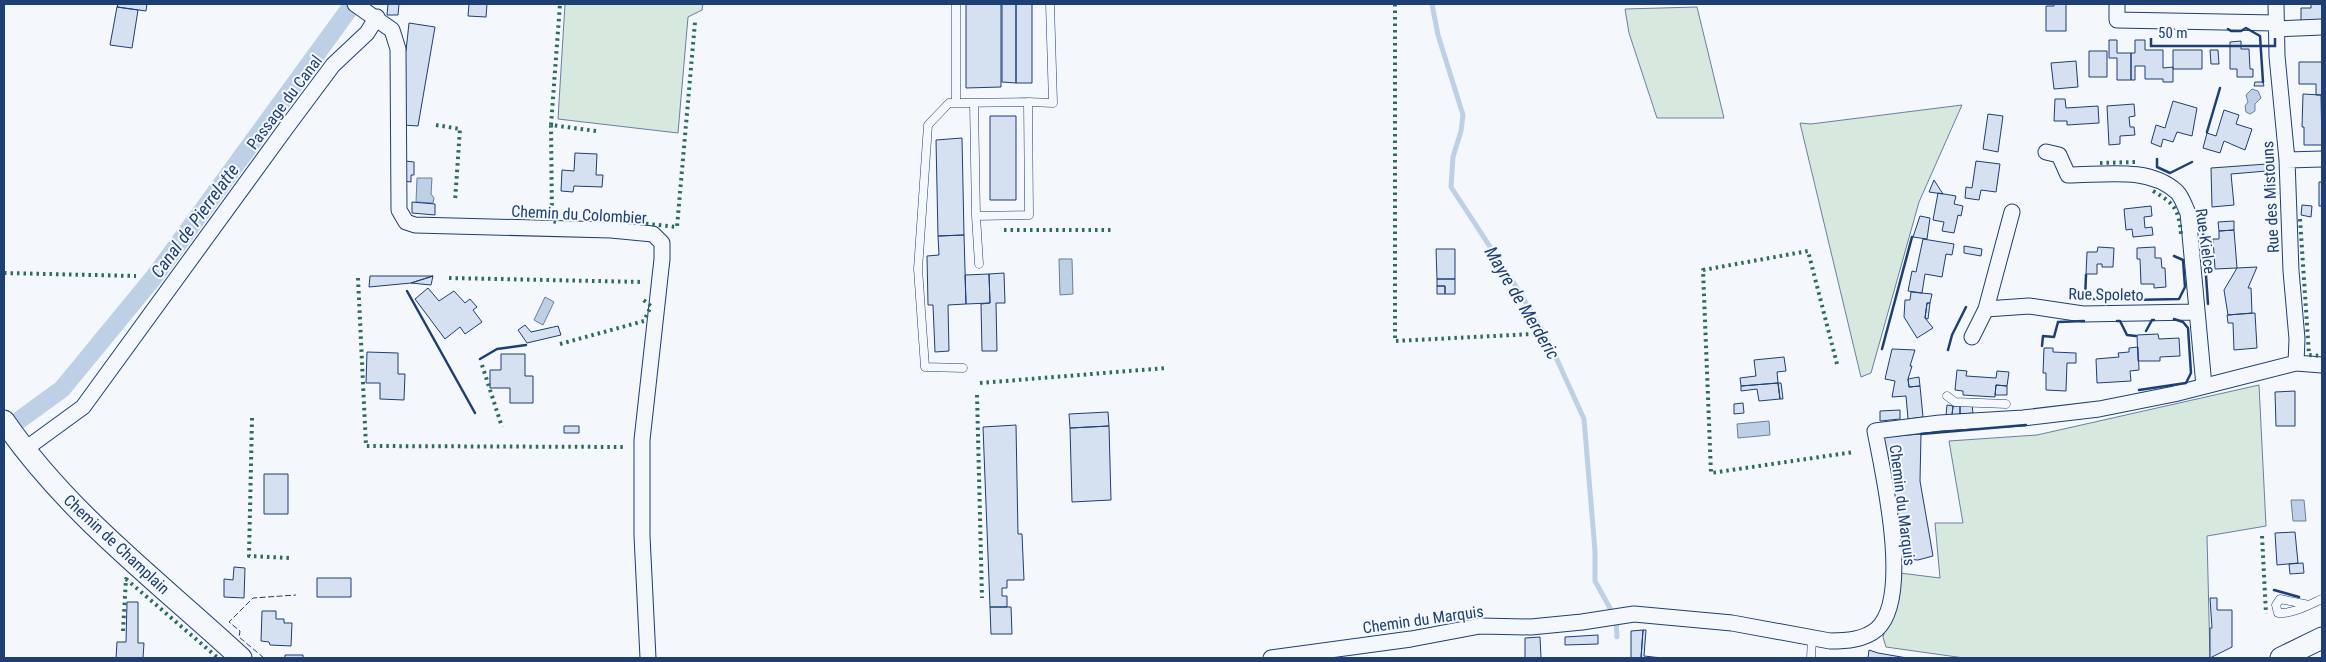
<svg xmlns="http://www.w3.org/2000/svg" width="2326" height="662" font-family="'Roboto Condensed',sans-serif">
<rect width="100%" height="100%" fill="#f4f7fb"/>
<!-- green -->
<path fill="#d7e8df" stroke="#687fa3" d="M565,4H703L702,10L688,17L678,133L558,119Z
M1697,7L1724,118H1657L1629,33L1625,9Z
M1962,105L1919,202L1871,373L1861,377L1800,123L1811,124Z
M2259,385L2266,526L2207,536L2210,658H1964L1886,647L1883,637L1900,573L1940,578L1935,523H1963L1949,441L2037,435Z"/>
<!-- water -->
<path fill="#bed0e5" stroke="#687fa3" d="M2252,89L2258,91L2261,98L2255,104V111L2250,114L2246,112L2245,106L2248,102L2246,95Z
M417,178H432L431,194L434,198L433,203L416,202Z
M1059,259H1072L1073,294L1060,295Z
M545,297L554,302L543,325L534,320Z
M1769,421L1770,435L1738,438L1737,424Z
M2291,500H2304L2306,521H2293Z"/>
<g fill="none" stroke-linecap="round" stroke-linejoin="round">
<!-- stream -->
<path stroke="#bed0e5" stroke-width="5" d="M1432,4L1438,35L1463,115L1461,131L1453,157L1451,187L1519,291L1549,342L1584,419L1595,551V581L1616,619L1617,637"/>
<!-- canal -->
<path stroke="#bed0e5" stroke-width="18" d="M18,421L62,389L154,277L353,4"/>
</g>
<!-- building -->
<path fill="#d5e0f0" stroke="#1d3f73" d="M118,4H147L146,11L117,7Z
M388,4H399L398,15H387Z
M469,4H487L486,17L468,16Z
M966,4H1001V87L966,88Z
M1002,4H1016V83L1002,82Z
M1016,4H1032V83H1016Z
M2054,4H2066V31H2046V6H2054Z
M2311,4H2322V21H2301V8H2311Z
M117,7L138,10L132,48L110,45Z
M409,23L435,27L418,126L403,125L404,51H406Z
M2109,40H2117V53H2131V80H2117V58H2109Z
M2135,40H2145V50H2163V68L2173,67V82H2163V79H2145V66H2135V80H2131V53H2135Z
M2241,41V49H2249L2250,69H2253V77H2237V69H2230V42Z
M2173,50H2202V69H2173Z
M2210,50H2218L2219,64H2211Z
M2089,51H2107V77H2089Z
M2076,61L2078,87L2054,89L2051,63Z
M2299,62H2322V95H2316V84H2299Z
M2255,82H2263L2264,86H2254Z
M2303,94L2321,95L2322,145H2304V127H2302Z
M2055,99H2065L2066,108L2098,106L2099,123L2067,125V121H2054Z
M2173,101L2197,108L2192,136L2177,132L2173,142L2163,139L2161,147L2151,143L2156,125L2165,128Z
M2134,104L2135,116L2129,117L2130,127H2134L2135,135L2120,136V144L2109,145L2107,106Z
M2224,110L2239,115L2236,124L2252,129L2245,150L2224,141L2220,153L2203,148L2207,133L2216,136Z
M1988,114L2003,116L1998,152L1983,149Z
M990,116H1016V200H990Z
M962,138L964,235L938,236L936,140Z
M575,153L597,154L596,175H603L602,187L574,186L573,192L561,191L562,170L574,171Z
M405,161L414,162V175H411V182L404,181Z
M1976,161L2000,164L1996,192L1981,190L1979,200L1965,198L1966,187L1972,188Z
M2267,164V171L2231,174L2234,205L2212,207L2211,168Z
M1934,180L1943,194L1929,192Z
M2319,182H2322V206H2319Z
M1938,193L1956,196L1954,204L1963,206L1961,216L1958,215L1954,233L1942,231L1944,222L1933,220Z
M412,202L435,204V215L412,213Z
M2302,205L2312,206L2311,217L2301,215Z
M2151,206L2152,216L2144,217L2145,228L2152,227L2153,235L2133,237L2132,229L2126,230L2124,209Z
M1920,216L1930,218L1927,239L1913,237Z
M2234,221V230L2219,231L2218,222Z
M2234,230L2237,268L2215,269L2213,239H2219V231Z
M964,235L966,304L948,305L949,351L935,352L933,305H928L927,256L939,255L938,236Z
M1923,239L1954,244L1952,255L1946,254L1942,277L1925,274L1922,293L1908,291L1912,271L1916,272Z
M1964,246L1982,249L1981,256L1964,253Z
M2098,247L2114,248L2113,267H2102V264H2097V274H2086L2087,252H2097Z
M2155,247V258H2161L2162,268H2165L2166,287L2154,288V284H2141L2140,259H2137V248Z
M1436,249H1455V279H1437Z
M2257,267L2248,288H2251L2252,313L2228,315L2224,290L2237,268Z
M1004,273L1005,303H996L997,351H982L981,304L990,303L989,274Z
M989,274L990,303L966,304L965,275Z
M370,276H433L411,283L369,287Z
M433,276L431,285L411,283Z
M1437,279H1455V294H1445V286H1437Z
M1437,286H1445V294H1437Z
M428,288L439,301L454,291L465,303L470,299L477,307L473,310L482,322L465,334L460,327L445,339L415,299Z
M1911,292L1932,294L1930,303H1927L1925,318L1933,328L1917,338L1904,317L1905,300H1910Z
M1927,303H1930L1928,319L1925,318Z
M2255,313L2257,348L2234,350L2233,323H2228L2227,315Z
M525,325L531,332L558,326L561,335L527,343L518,330Z
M2158,334L2159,339L2179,338L2180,356L2160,357V361H2138L2137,335Z
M2138,347L2139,370L2130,371L2131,381L2097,383L2096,359L2119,357L2118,353L2129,352V348Z
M2044,348H2053V352L2076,353V363H2067L2066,391L2046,390V373H2043Z
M1892,349L1915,350L1910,366H1912L1908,379L1909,387L1920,386L1923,417L1908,419L1906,396L1892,397L1895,381L1885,379Z
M367,352L398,353V374H405L404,400L380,399V383H366Z
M501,354H525V376H533V403H510V388H490V370H501Z
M1784,357L1786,371L1777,372L1778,383L1741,386L1740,378L1756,376L1754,360Z
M1957,370L1967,371L1966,376L1996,378L1997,371L2009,372L2007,386L1996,385L1995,397L1963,395V391L1955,390Z
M1919,377L1920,386L1909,387L1908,379Z
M1778,383L1780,399L1759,401L1757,389L1741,391V386Z
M1778,383H1781L1783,399H1780Z
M1996,385L2007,386V395H1995Z
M2295,391V426H2276L2275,392Z
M1743,403L1744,413L1734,414V404Z
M1947,405L1953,406L1952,415H1946Z
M1972,405L1973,413L1960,414V406Z
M1953,406H1960V414L1952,415Z
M1900,410V419L1880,421V411Z
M1108,412L1109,426L1070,428L1069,414Z
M1016,425L1018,534H1022L1024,580H1007V588H1002V596H1007V607H990L983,427Z
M564,426H579V433H564Z
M1109,426L1111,500L1072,502L1070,428Z
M1921,434L1920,481L1933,556L1918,560L1902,559L1884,437Z
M264,474H288V514H264Z
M2295,532L2298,563L2277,565L2275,533Z
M2303,563L2304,573L2290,574L2289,564Z
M234,567L245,568L244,598L224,597V579L233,580Z
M317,578H351V597H317Z
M2210,598H2217V610H2232V647L2210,658V628H2212Z
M127,602H138V643H144L143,658H116L117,642H126Z
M990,607H1011L1012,634H991Z
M262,611H276V619H284V623H292L291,646L270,645L269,642L261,641Z
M1643,630H1646L1644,656L1662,658H1641Z
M1643,630L1641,658H1631V631Z
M1598,635V644L1565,645V637Z
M1540,637L1541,658H1525V638Z
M1869,650L1878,653L1907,658H1868Z
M285,655H303V658H285Z"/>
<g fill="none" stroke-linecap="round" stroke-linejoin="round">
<defs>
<path id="lane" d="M956,4V103
M1028,102L1053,103L1050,4
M974,103L976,216
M963,368L925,367L918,269L928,125L949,103L1028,102L1029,215L976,216L979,264
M1947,396L1955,402L2006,404
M2309,605L2280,599L2276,605L2278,613C2293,614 2309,605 2322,599
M1811,658L1812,638"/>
<path id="street" d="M355,4L392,30L398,49L399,210L406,222L415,225L611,230L653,234L662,243V259L642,440V536L648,658
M2117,4V20L2275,23
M2276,4L2277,56L2287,160L2291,271L2297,339L2296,363
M2276,29L2322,27
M2046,152L2059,155L2068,175C2104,175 2149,166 2177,192C2182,197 2185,207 2188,213L2204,386
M2287,160L2322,159
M1986,309L2029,306L2083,314L2196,312
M1972,337L1986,309L2012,212
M24,450L83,407L286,128L333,65L367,33L377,17
M1271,658L1411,639L1480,626L1531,627L1582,622L1634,614L1732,623L1830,641C1846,641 1864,640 1877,629C1912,597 1883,473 1875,431L1940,423L2023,418L2099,409L2174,394L2296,363L2322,365"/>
<path id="secondary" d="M4,421C68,514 159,582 241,658
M2281,658L2322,638"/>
</defs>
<!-- lane casing -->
<use href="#lane" stroke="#1d3f73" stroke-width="9"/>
<!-- street casing -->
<use href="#street" stroke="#1d3f73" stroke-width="17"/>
<!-- secondary casing -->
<use href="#secondary" stroke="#1d3f73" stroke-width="23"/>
<!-- lane -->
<use href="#lane" stroke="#f4f7fb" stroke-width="8"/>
<!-- street -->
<use href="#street" stroke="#f4f7fb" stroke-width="15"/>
<!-- secondary -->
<use href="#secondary" stroke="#f4f7fb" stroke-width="21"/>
<!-- hedge -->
<path stroke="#2c6c60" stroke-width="4" stroke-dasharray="2.5 4" stroke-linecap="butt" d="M1395,4V341L1533,334
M436,125L460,129L455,201
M551,125L560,4
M2100,163L2135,162
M2153,191C2174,203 2179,209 2181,234
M2300,219L2309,355L2322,356
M620,221L677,227L695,22
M556,222L552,221L551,125L596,131
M1004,230H1111
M4,273L136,276
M358,278L366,446L624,447
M449,278L644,282
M560,344L644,321L651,306L641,298
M1837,364L1808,251L1703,270L1711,473L1854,452
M482,365L502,427
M980,383L1166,368
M977,395L982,598
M252,418L249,556L289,558
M2262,536L2266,614
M123,631L126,579L218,658"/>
<!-- fence -->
<path stroke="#1d3f73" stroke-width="1" stroke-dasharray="6 2.5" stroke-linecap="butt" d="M264,658L239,637L240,631L229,622L253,598L296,595"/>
<!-- wall -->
<path stroke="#1d3f73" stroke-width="2.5" d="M2228,29L2231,31H2241L2246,28L2260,36L2263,82
M2207,132L2220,88
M2157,159V167L2170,173L2192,162
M2203,233L2208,304
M2086,275L2085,299H2121
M407,291L475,413
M2132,300L2179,299L2185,287L2183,260L2174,256
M2117,321H2120L2127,335L2136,336
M2146,331L2152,320H2154
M2042,346L2043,336L2054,337L2058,322L2084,321
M1882,349L1912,237
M1948,350L1952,335L1966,307
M480,359L497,349L526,345
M2139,390L2186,383L2191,373L2188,328L2183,322L2174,319
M1921,434L2026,425
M2274,590L2299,597"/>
</g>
<g text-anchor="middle" stroke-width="4" stroke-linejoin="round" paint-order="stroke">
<!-- street labels -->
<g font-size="16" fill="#1d3f73" stroke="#f4f7fb">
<text transform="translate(284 102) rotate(-53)" y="6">Passage du Canal</text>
<text transform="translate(2270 197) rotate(-93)" y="6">Rue des Mistouns</text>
<text transform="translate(579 214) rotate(3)" y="6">Chemin du Colombier</text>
<text transform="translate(2206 241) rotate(82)" y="6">Rue Kielce</text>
<text transform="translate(2106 294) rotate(1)" y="6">Rue Spoleto</text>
<text transform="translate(1903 505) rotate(83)" y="6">Chemin du Marquis</text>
<text transform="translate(117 544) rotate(43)" y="6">Chemin de Champlain</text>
<text transform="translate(1423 619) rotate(-8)" y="6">Chemin du Marquis</text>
</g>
<!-- water labels -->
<g font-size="18" font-style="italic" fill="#1d3f73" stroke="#f4f7fb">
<text transform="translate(195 221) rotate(-54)" y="6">Canal de Pierrelatte</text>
<text transform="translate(1522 303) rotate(59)" y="6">Mayre de Merderic</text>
</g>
</g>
<!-- border -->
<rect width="2326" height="662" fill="none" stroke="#1d3f73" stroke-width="10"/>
<!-- scale -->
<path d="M2151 38v8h124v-8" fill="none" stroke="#1d3f73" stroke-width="2.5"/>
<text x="2158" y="38" font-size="15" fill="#1d3f73" stroke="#f4f7fb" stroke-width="4" paint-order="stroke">50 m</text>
</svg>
